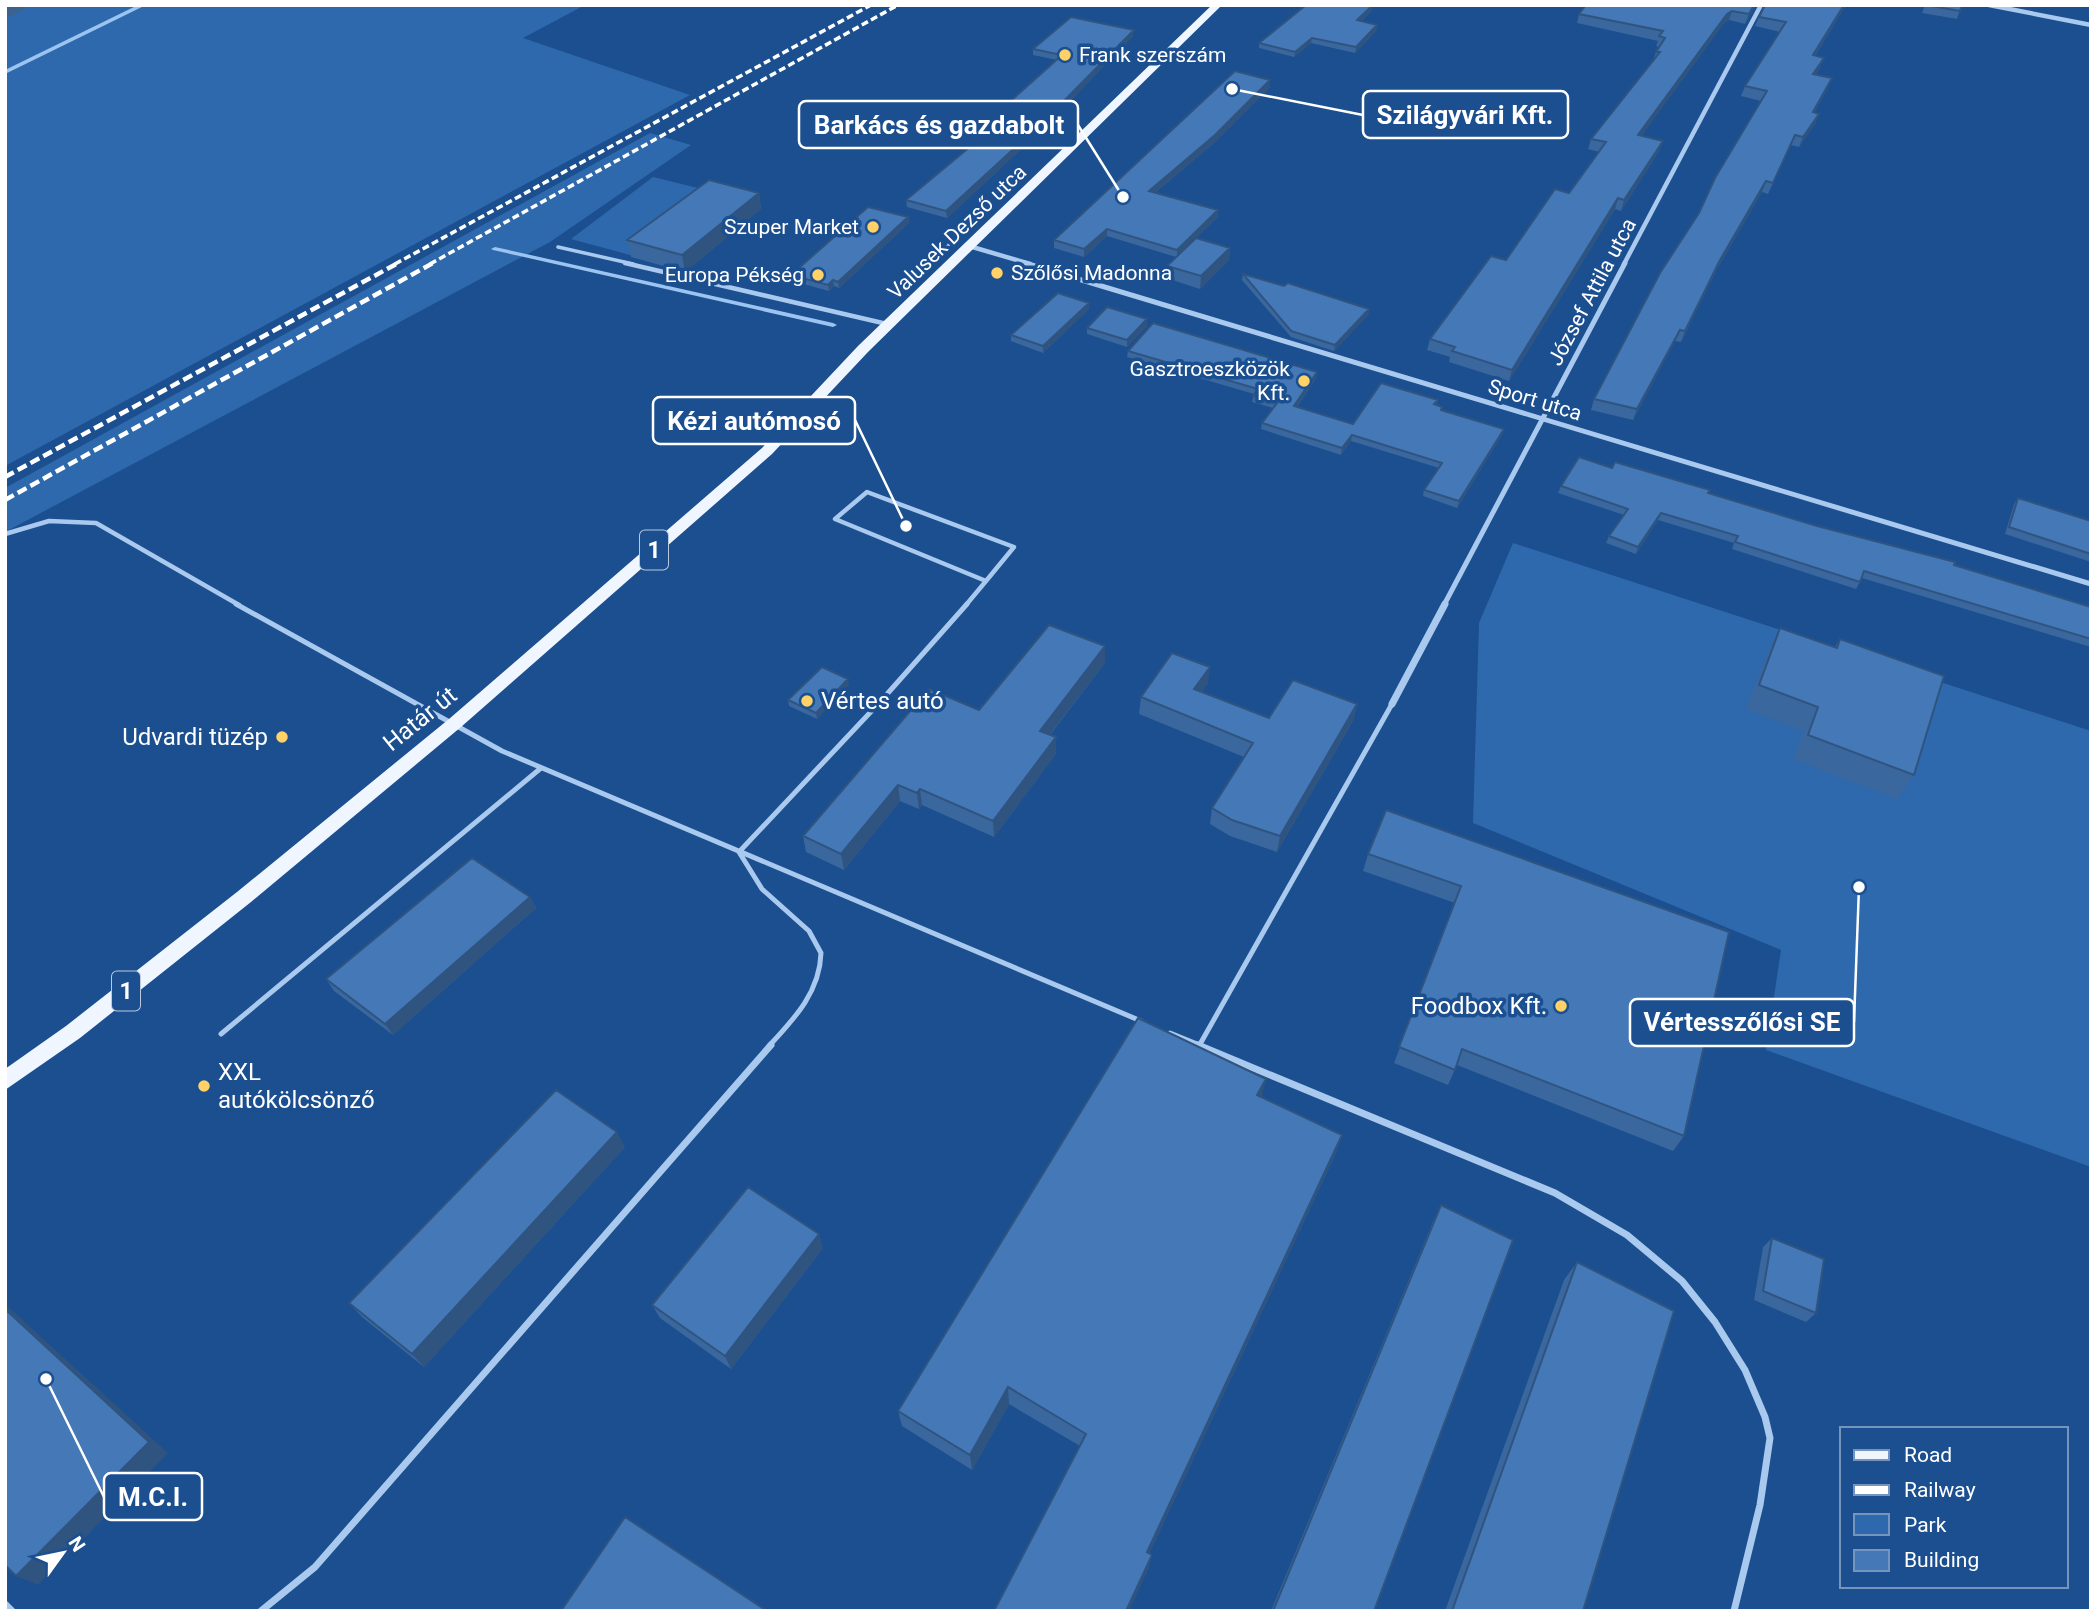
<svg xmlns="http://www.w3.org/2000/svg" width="2096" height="1616" font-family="Roboto,sans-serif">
<rect width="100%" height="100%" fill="#1b4f8f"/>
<!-- green -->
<path fill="#2e69ad" d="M5,5H585L523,38L690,95L5,466Z
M650,133L691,145L550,242L5,532V488Z
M653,177L710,191L630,255L571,239Z
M1513,543L2091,731V1167L1766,1050L1781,950L1473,823L1479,623Z"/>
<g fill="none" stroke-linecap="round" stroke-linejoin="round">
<!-- stream -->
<path fill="#9cc4f0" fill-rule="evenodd" d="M138,5H146L5,74V70Z
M495,247L833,323L837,325L833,327L493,250L491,249Z"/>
<!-- canal -->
<path fill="#3c6290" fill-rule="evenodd" d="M32,5L5,19V6Z"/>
<!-- lane-far3 -->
<path stroke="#a9c9ee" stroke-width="3.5" d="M558,247L633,264
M944,251L952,241L950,230"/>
<!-- lane-far2 -->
<path stroke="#a9c9ee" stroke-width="4.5" d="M625,263L887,324
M867,492L1014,547L986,581L835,519Z
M5,534L49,521L96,523L239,605
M966,605L986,581"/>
<!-- lane-far1 -->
<path stroke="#a9c9ee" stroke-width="5" d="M236,604L502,751L1141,1021
M739,852L880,702L967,604
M739,852L762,889L809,931L821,953C820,992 794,1019 769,1046
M1170,1033L1202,1046
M221,1034L541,768
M1199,1046L1392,704"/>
<!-- lane -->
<path stroke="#a9c9ee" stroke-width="7" d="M1198,1045L1555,1193L1627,1235L1682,1281L1715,1322L1745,1370L1765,1417L1770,1438L1760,1505L1734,1611
M5,1604L12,1611
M261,1611L315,1567L771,1045"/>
<!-- street-far2 -->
<path stroke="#a9c9ee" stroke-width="4.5" d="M1989,5L2091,25
M969,246L1030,264
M1624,264L1761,5"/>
<!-- street-far1 -->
<path stroke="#a9c9ee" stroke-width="5" d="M1025,263L2091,584
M1444,605L1625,263"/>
<!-- street -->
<path stroke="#a9c9ee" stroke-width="7" d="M1392,704L1445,604"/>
<!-- primary -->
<path fill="#f0f6ff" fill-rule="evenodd" d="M1212,5H1222L868,352L772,454L461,727L251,902L80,1038L5,1090V1069L66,1026L237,892L449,719L762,448L858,346Z"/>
<!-- rail-far1 -->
<path stroke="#fff" stroke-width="3.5" stroke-dasharray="7 3.5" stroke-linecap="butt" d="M395,264L871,5
M430,264L898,5"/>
<!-- rail -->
<path stroke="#fff" stroke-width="4.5" stroke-dasharray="10 4.5" stroke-linecap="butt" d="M5,477L398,263
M5,500L433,263"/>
</g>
<!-- wall -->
<path fill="#3a679d" d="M1586,5H1756L1745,24L1729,20L1724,23L1641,136L1663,141L1659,151L1621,211L1615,209L1509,381L1449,362L1450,357L1427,350L1430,339L1569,193L1599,152L1588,149L1591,139L1653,61L1656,52L1659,47L1656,46L1658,41L1577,23L1579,14Z
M1846,5L1815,56L1820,68L1816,74L1832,78L1828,88L1814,113L1819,114L1815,124L1799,147L1791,145L1768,194L1762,192L1716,271L1681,342L1675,341L1633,420L1591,410L1594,399L1699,213L1761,101L1741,96L1745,86L1780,32L1755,26L1759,17Z
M1925,5H1962L1957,19L1922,13Z
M1372,10L1361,21L1377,25L1376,31L1355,53L1311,43L1294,57L1259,48V43Z
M1133,36L1045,127L947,218L907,207L906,200L1000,122L996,121V114L1057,60L1033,55V49Z
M1270,80V87L1215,142L1155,193L1218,210V217L1196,238L1230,248L1229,260L1200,289L1166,278L1167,266L1176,257L1107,236L1084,257L1054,248V240Z
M759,193L761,209L685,272L631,257L627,240Z
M908,217L909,223L839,288L834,286L829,291L792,281L791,275Z
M1243,274L1284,286L1369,309L1368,315L1334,351L1291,337L1242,280Z
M1089,309L1043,353L1011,341V335Z
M1147,319V326L1127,347L1087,334V328Z
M1128,351L1317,372L1316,378L1297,407L1353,424L1438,400L1436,405L1442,407V410L1504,429L1502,435L1457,508L1423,496L1424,490L1439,468L1351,441L1341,455L1261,429L1262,423L1273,408L1252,402L1254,394L1127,357Z
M1612,468L1708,493L1817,526L1954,565L2091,607V647L1862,578L1856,589L1732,549L1734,543L1658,520L1636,554L1606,543L1609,536L1624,515L1558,493L1561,486Z
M2018,498L2091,521V562L2005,534L2014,504Z
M1780,628L1835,647L1840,639L1914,775L1897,799L1793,759L1804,731L1746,709L1768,652Z
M1105,646V663L1050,735L1056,754L994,837L922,805L919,809L900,801L844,870L806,852L803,836L979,710Z
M1208,683L1202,692L1269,718L1357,704L1353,721L1277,852L1230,836L1210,824L1212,808L1244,757L1139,714L1141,697Z
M849,685L817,719L789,706L788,700Z
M1368,854L1729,932L1684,1136L1673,1151L1457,1065L1448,1085L1394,1063L1455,903L1363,871Z
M530,897L536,908L393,1035L334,991L326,979Z
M1262,1097L1342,1135L1335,1155L1149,1554V1568L1080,1446L1009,1404L972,1470L902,1426L898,1411Z
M625,1147L424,1367L362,1317L349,1303Z
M1441,1205L1374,1611H1271L1432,1224Z
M1772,1238L1816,1313L1806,1322L1754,1300L1763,1247Z
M823,1248L731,1369L660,1318L652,1305Z
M1577,1262L1583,1611H1445L1564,1280Z"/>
<!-- shaded-wall -->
<path fill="#305480" d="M1373,5L1372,10L1356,26L1357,20Z
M1754,5H1756L1745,24L1749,14Z
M1844,5H1846L1809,65L1813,55Z
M1732,11L1729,20L1724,23L1635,145L1638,135L1727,14Z
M1377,25L1376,31L1355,53L1356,47Z
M1134,30L1133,36L1045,127L947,218L946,211Z
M1312,38L1311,43L1294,57L1295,52Z
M1824,58L1820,68L1809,84L1813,74Z
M1832,78L1828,88L1809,123L1813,112Z
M1270,80V87L1215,142L1149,198V191Z
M1819,114L1815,124L1799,147L1803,137Z
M1663,141L1659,151L1621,211L1624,200Z
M1766,181L1762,192L1716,271L1681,342L1685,331L1720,260Z
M759,193L761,209L685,272L682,255Z
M1618,198L1615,209L1509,381L1512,370Z
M1218,210V217L1177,257V250Z
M908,217L909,223L839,288L838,282Z
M1107,229V236L1084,257V249Z
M1230,248L1229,260L1200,289L1201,276Z
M833,280L834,286L829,291L828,285Z
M1089,303V309L1043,353V346Z
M1369,309L1368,315L1334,351L1335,345Z
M1147,319V326L1127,347V340Z
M1680,330L1675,341L1633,420L1637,409Z
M1317,372L1316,378L1293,412L1294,406Z
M1504,429L1502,435L1457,508L1459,501Z
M1352,435L1351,441L1341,455L1342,448Z
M1661,513L1658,520L1636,554L1638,547Z
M1105,646V663L1040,747V731Z
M1210,667L1208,683L1193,706L1194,689Z
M848,679L849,685L817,719L816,713Z
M1357,704L1353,721L1277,852L1280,836Z
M1056,737V754L994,837L993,821Z
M898,785L900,801L844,870L841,854Z
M920,789L922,805L919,809L917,793Z
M530,897L536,908L393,1035L385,1024Z
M1266,1079L1261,1100L1257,1095Z
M617,1132L625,1147L424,1367L412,1354Z
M1342,1135L1335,1155L1144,1565L1147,1552Z
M819,1234L823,1248L731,1369L725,1356Z
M5,1304L168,1453L38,1585L16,1576Z
M1008,1387L1009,1404L972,1470L970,1455Z
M1152,1555L1149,1568L1129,1611H1126Z"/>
<!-- building -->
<path fill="#4478b7" stroke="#305480" stroke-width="2" d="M1306,5H1373L1357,20L1377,25L1356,47L1312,38L1295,52L1259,43Z
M1586,5H1754L1749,14L1732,11L1727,14L1638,135L1663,141L1624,200L1618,198L1512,370L1452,351L1455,347L1430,339L1491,256L1506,260L1555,189L1569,193L1606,142L1591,139L1660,52H1656L1665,38L1659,36L1663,31L1579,14Z
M1765,5H1844L1813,55L1824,58L1813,74L1832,78L1813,112L1819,114L1803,137L1795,135L1773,183L1766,181L1720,260L1685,331L1680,330L1637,409L1594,399L1660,273L1699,213L1715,178L1767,91L1745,86L1786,22L1759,17Z
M1926,5H1962L1960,11Z
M1071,17L1134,30L1045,120L946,211L906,200L1006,117L996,114L1062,55L1033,49Z
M1235,71L1270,80L1215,135L1149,191L1218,210L1177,250L1107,229L1084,249L1054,240Z
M709,180L759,193L682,255L627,240Z
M868,207L908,217L838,282L833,280L828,285L791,275Z
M1196,238L1230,248L1201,276L1167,266Z
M1243,274L1284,286L1288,283L1369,309L1335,345L1291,331Z
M1058,293L1089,303L1043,346L1011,335Z
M1107,307L1147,319L1127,340L1087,328Z
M1153,323L1317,372L1294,406L1353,424L1381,383L1438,400L1434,404L1442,407L1441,410L1504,429L1459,501L1424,490L1442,463L1352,435L1342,448L1262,423L1277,403L1253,396L1258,389L1128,351Z
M1579,457L1612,468L1615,462L1710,490L1708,493L1817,526L1955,562L1954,565L2091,607V639L1864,571L1860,582L1735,542L1738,536L1661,513L1638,547L1609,536L1628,509L1561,486Z
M2018,498L2091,521V554L2009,527Z
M1049,625L1105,646L1040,731L1056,737L993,821L920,789L917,793L898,785L841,854L803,836L929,689L979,710Z
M1780,628L1837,648L1840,639L1944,676L1914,775L1808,735L1818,707L1759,685Z
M1172,653L1210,667L1194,689L1269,718L1293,680L1357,704L1280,836L1232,820L1212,808L1253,743L1141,697Z
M822,667L848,679L816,713L788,700Z
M1386,810L1729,932L1684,1136L1462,1049L1455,1070L1399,1047L1461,886L1368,854Z
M472,858L530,897L385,1024L326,979Z
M1138,1018L1266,1079L1257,1095L1342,1135L1147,1552L1152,1555L1126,1611H994L1086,1434L1008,1387L970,1455L898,1411Z
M556,1090L617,1132L412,1354L349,1303Z
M748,1187L819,1234L725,1356L652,1305Z
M1441,1205L1513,1240L1374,1611H1273Z
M1772,1238L1824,1259L1816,1313L1763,1291Z
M1577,1262L1674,1311L1583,1611H1452Z
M5,1309L149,1442L16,1576L5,1565Z
M625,1517L767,1611H561Z"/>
<!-- markers -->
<g fill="#ffd166" stroke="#1b4f8f" stroke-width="2.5">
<circle cx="1065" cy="55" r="7"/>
<circle cx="873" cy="227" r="7"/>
<circle cx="997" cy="273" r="7"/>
<circle cx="818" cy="275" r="7"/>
<circle cx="1304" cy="381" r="7"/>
<circle cx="807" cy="701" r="7"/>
<circle cx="282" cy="737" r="7"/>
<circle cx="1561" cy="1006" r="7"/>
<circle cx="204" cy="1086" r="7"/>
</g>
<g text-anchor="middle" stroke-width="7" stroke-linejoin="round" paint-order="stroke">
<!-- far-poi labels -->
<g font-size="21" fill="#fff" stroke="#1b4f8f" text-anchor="end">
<text x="1079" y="62" text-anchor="start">Frank szerszám</text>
<text x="859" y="234">Szuper Market</text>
<text x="1011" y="280" text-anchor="start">Szőlősi Madonna</text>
<text x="804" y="282">Europa Pékség</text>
<text x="1290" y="376">Gasztroeszközök<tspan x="1290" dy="24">Kft.</tspan></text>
</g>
<!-- far-street labels -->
<g font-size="21" fill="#fff" stroke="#1b4f8f">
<text transform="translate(957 232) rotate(-44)" y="7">Valusek Dezső utca</text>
<text transform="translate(1592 292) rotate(-62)" y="7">József Attila utca</text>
<text transform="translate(1535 400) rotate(17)" y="7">Sport utca</text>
</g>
<!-- shield labels -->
<g fill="#1b4f8f" stroke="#bbcadd" stroke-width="2">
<rect x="640" y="530.5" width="28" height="39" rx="5"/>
<rect x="112" y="971.5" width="28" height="39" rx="5"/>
</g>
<g font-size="23" font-weight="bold" fill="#fff">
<text x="654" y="558">1</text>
<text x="126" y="999">1</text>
</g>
<!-- poi labels -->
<g font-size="24" fill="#fff" stroke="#1b4f8f" text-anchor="start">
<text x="821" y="709">Vértes autó</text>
<text x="268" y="745" text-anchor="end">Udvardi tüzép</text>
<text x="1547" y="1014" text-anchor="end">Foodbox Kft.</text>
<text x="218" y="1080">XXL<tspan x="218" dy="28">autókölcsönző</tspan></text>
</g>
<!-- street labels -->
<g font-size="24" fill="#fff" stroke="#1b4f8f">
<text transform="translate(420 719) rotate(-39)" y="8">Határ út</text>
</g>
</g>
<!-- callouts -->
<path fill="none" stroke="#fff" stroke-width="2.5" d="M1232 89L1363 115M1123 197L1078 125M906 526L855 420M1859 887L1854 1022M46 1379L104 1497"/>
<g fill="#fff" stroke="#1b4f8f" stroke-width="2.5">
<circle cx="1232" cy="89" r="7"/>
<circle cx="1123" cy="197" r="7"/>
<circle cx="906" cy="526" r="7"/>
<circle cx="1859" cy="887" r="7"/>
<circle cx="46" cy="1379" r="7"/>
</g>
<g fill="#1b4f8f" stroke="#fff" stroke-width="2.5">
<rect x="1363" y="91" width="205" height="47" rx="7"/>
<rect x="799" y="101" width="279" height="47" rx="7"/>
<rect x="653" y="397" width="202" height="47" rx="7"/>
<rect x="1630" y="999" width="224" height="47" rx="7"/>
<rect x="104" y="1473" width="98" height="47" rx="7"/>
</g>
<g font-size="26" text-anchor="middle" font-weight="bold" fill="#fff">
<text x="1465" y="124">Szilágyvári Kft.</text>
<text x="939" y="134">Barkács és gazdabolt</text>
<text x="754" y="430">Kézi autómosó</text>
<text x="1742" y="1031">Vértesszőlősi SE</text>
<text x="153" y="1506">M.C.I.</text>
</g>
<!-- border -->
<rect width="2096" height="1616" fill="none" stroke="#ffffff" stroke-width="14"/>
<!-- legend -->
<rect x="1840" y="1427" width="228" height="161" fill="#1b4f8f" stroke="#7695bc" stroke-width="2"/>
<rect x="1854" y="1450" width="35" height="10" fill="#f0f6ff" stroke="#7695bc" stroke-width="2"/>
<text x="1904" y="1462" font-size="21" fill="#ffffff">Road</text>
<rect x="1854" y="1485" width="35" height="10" fill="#ffffff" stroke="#7695bc" stroke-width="2"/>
<text x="1904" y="1497" font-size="21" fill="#ffffff">Railway</text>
<rect x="1854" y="1514" width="35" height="21" fill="#2e69ad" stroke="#7695bc" stroke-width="2"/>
<text x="1904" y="1532" font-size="21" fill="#ffffff">Park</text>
<rect x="1854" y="1550" width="35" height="21" fill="#4478b7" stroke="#7695bc" stroke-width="2"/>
<text x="1904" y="1567" font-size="21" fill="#ffffff">Building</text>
<!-- north arrow -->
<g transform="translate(63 1553) rotate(57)" stroke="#1b4f8f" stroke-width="5" paint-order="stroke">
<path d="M0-5L12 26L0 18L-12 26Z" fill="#ffffff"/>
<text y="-10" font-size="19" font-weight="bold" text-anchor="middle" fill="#ffffff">N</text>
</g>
</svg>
